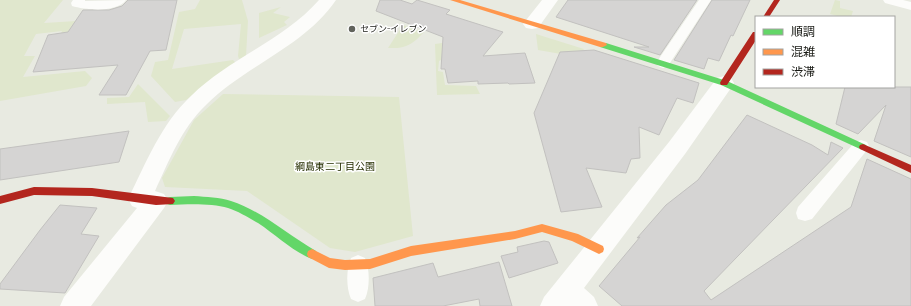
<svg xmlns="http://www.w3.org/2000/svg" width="911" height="306" font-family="Barlow,'Noto Sans JP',sans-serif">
<rect width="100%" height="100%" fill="#e8eae1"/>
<!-- green -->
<path fill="#e0e7cd" d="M0,0H63L44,23L92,20L53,50L62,31L36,34L24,56H35L23,77L85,71L92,78L86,86L0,101Z
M200,0H242L248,21L246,56L239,59L238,56L241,24L184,29L172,69L233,60L236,63L186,100L175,102L151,76L155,62L168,60L179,12L195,9Z
M835,0L840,1V8L853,11L851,17H841L830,14Z
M281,7L273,13L290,17L284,22L287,25L259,38V13Z
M403,25L424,32C413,44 406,49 388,48Z
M536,34L584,49L578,57L538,50Z
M442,43L473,54L447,57L439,61L438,71L443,72L445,85L476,86L480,94L437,95L435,44Z
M138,84L170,116L166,121L148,122L145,102L107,104V98L129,97Z
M223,94L399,97L413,236L355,252L330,248L247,191L165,187L162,178L194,120Z"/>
<!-- building -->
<path fill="#d5d4d3" stroke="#c2c1bf" d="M128,0H177L166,50L150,51L126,95H99L118,65L33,72L48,35L68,32L83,10H109L122,6Z
M380,0H400L412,4L417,0L450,10L446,14L503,32L483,56L525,53L535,83L509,84L508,83L478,84V81L448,83L445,69H441L443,37L376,11Z
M568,0H697L660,55L634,47H649L556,17Z
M712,0H750L733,36L731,35L719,61L708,58L704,69L674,60Z
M594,50L699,83L693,103L677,98L659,135L639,127L640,158L631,159L626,173L586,168L602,207L561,212L534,113L560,52Z
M845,87H911V157L874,141L886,105L858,134L836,124Z
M747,115L812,145L828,155L831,142L843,148L704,291L711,300L851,207L867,159L911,179V306H622L599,286L640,237L637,238L666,205L698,180Z
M129,131L119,162L0,180V149Z
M60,205L97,208L81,234L99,236L65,293L0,289V284L40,230Z
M544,241L549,242L558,263L509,278L501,256L518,252L517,247Z
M499,262L512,306H480L479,299L443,306H375L373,278L433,263L438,277Z"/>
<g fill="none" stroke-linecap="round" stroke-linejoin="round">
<!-- lane -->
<path fill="#fcfcfa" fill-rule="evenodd" d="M73,0H85V1L126,0C117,13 86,10 72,6L71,3Z
M699,0H711L668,66L663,68L658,66L656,63Z
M883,0H903L911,2V10L885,3Z
M861,140L867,142L869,146L867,150L812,219L805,221L798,219L796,213L798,207L855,142Z
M358,255L365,258C370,269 370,288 365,299L358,302L351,299C346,288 346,269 351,258Z"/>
<!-- street -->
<path fill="#fcfcfa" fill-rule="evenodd" d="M319,0H336C304,47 246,65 206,105C181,129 169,161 155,191L164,194L168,201L164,208L91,306H60L64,297L137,208L132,206L128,199C146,163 161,124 191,96C229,58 283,41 319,0Z
M542,0H558L538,28L532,29L526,28L523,24Z
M724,76L731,78L734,83L731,88L685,154L584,288L594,297L598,306H540L544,297L669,142L717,78Z"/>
<!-- fast -->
<path fill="#63d668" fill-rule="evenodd" d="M600,43H606L727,81L866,145L867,147L863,150L860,149L721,85L600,47Z
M194,196C206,197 220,197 231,201C262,211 288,235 316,251L317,254L316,257L312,259C292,251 276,235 258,223C249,218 238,211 228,208C212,203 187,204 170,205L167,204L165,201L167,198L170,197Z"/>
<!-- slow -->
<path fill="#ff974d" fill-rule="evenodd" d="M450,0H460L606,43L607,45L603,47H600Z
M542,224L578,234L603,246L604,249L603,252L599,254L572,241L542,232L515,239L411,256L370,269L345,270L329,268L308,257L307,254L308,251L312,249L330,258L345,260L370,259L411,246L515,231Z"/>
<!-- jam -->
<path fill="#b3261e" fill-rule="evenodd" d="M774,0H780L769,17H763Z
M753,32H756V40L727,85H721L720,83L721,81Z
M863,144L911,165V173L860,149L859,147L860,145Z
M34,187L92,188L173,198L175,201L173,204L156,205L92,196L34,195L0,204V196Z"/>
</g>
<!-- markers -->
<circle fill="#61635c" stroke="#fff" stroke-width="1.5" cx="352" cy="29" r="4"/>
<g text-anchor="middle" stroke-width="3" stroke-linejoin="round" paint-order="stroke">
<!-- far-poi labels -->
<g font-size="9" fill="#191a15" stroke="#fff" text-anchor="start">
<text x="360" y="32">セブン-イレブン</text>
</g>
<!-- park labels -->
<g font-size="10" fill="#252e00" stroke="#fff">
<text x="335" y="170">綱島東二丁目公園</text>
</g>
</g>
<!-- legend -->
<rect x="755" y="16" width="140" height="72" fill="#ffffff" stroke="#a3a3a1"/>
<rect x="763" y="29" width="20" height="6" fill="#63d668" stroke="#a3a3a1"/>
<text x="791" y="36" font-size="12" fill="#191a15">順調</text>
<rect x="763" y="49" width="20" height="6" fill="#ff974d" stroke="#a3a3a1"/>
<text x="791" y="56" font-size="12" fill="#191a15">混雑</text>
<rect x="763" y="69" width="20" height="6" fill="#b3261e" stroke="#a3a3a1"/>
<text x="791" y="76" font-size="12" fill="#191a15">渋滞</text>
</svg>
